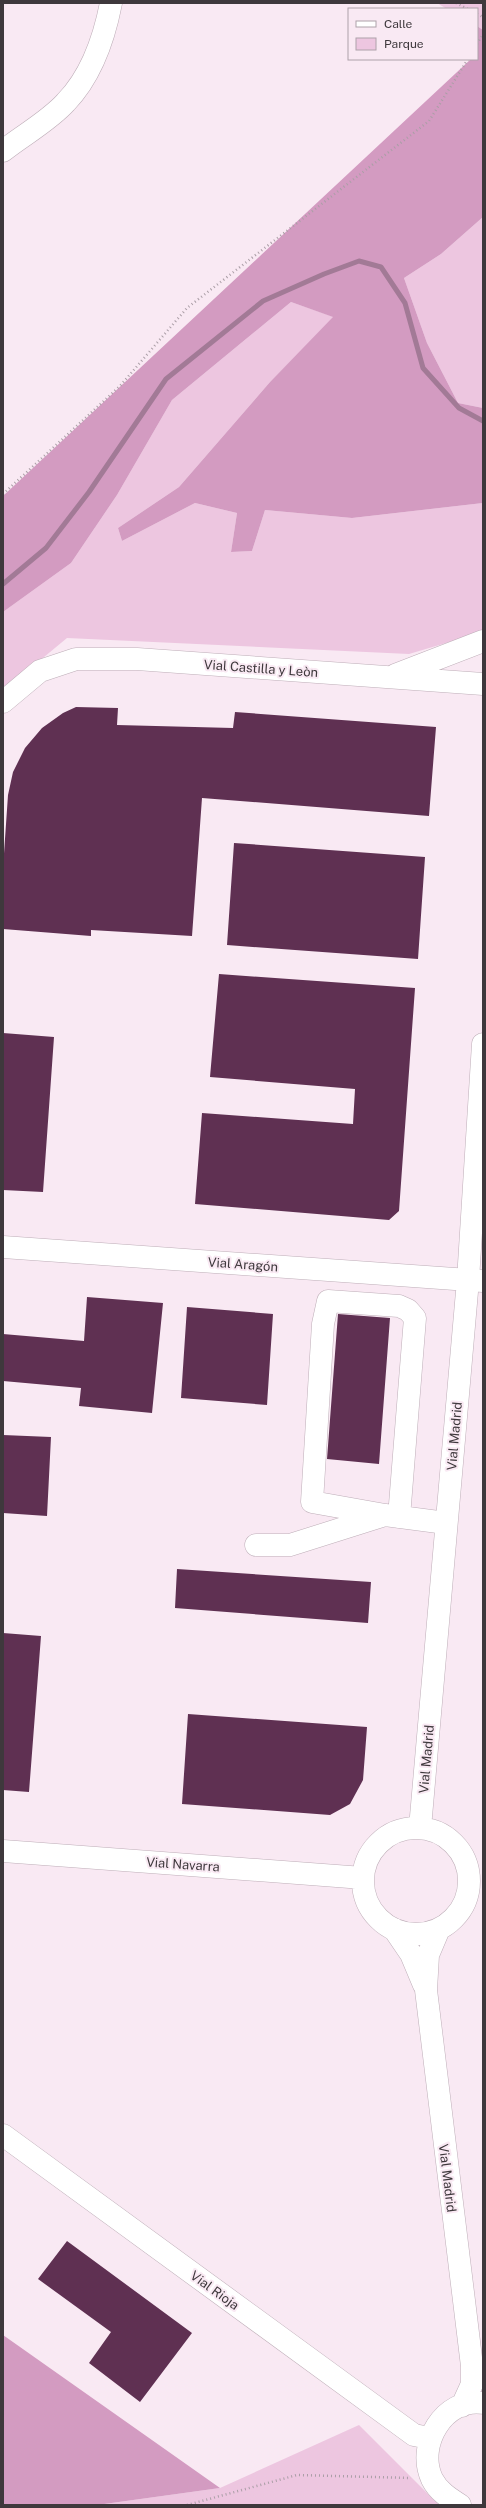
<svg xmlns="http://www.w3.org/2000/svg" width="486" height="2508" font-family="'Public Sans',sans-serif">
<rect width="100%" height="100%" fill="#f9e9f3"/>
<!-- green -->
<path fill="#edc6e0" d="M437,3H483V30L477,26V9H447Z
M483,217V408L458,403L427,343L404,278L441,254Z
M291,302L334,317L270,382L179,487L118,528L122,541L195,503L237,513L231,552L252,551L265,510L352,518L483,503V632L409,654L67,638L3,691V612L71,563L117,495L172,400Z
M359,2425L439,2505H97L220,2488Z"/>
<!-- forest -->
<path fill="#d39bc1" d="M477,26L483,30V217L441,254L404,278L427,343L458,403L483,408V503L352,518L265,510L252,551L231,552L237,513L195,503L122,541L118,528L179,487L270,382L333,317L291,302L172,400L117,495L71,563L3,612V496L471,59H477Z
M3,2335L220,2488L97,2505H3Z"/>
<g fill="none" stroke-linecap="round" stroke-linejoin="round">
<!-- stream -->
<path stroke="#a27a96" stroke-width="5" d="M3,584L46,548L89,492L166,379L263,301L324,274L359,261L381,267L405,303L423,368L459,408L483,421"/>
</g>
<!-- building -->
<path fill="#5f3052" d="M76,707L118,708L117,725L233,728L235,712L436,727L429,816L202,798L192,936L91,930V936L3,929V868L8,795L13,772L25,748L42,728L63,713Z
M234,843L425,857L418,959L227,945Z
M219,974L415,988L399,1211L389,1220L195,1204L202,1113L353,1124L355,1089L210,1077Z
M3,1033L54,1037L43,1192L3,1190Z
M87,1297L163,1303L152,1413L79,1406L81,1388L3,1381V1334L84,1341Z
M187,1307L273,1314L267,1405L181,1398Z
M338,1314L390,1318L379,1464L327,1459Z
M3,1435L51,1437L47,1516L3,1513Z
M177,1569L371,1582L368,1623L175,1608Z
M3,1633L41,1636L29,1792L3,1790Z
M188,1714L367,1727L363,1780L350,1804L330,1815L182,1804Z
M67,2241L192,2333L140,2402L89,2363L111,2332L38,2279Z"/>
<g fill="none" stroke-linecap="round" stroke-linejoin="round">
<defs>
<path id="minor" d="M3,151C23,135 49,121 66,102C92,75 104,39 111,3
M395,675L483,641
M3,702L40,671L76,659H137L483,684
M3,1247L483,1281
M385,1515L312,1502L323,1324L328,1301L399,1306L408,1310L415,1318L399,1517
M256,1545H290L385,1515L446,1523
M420,1828L468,1280L483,1044
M363 1881a53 53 0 1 1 106 0a53 53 0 1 1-106 0Z
M3,1851L363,1878
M394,1929L411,1954L424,1985
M439,1929L428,1955L426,1990L472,2366V2384L462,2406
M3,2135L414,2435L429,2438
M460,2505C449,2498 438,2491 432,2479C416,2445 444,2397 483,2403"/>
</defs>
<!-- minor casing -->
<use href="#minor" stroke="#beaeb8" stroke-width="23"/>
<!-- path -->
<path stroke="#aa9ea6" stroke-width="2.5" stroke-dasharray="1 3" stroke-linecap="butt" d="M456,3L468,9
M477,14L483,17
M477,44L483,34
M3,494L120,386L187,308L429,121L468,59
M187,2505L297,2475L411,2478"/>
<!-- minor -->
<use href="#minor" stroke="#fff" stroke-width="22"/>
</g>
<g text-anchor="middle" stroke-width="4" stroke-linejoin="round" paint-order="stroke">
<!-- street labels -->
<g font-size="13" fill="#3e383c" stroke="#f9e9f3">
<text transform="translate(261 668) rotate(4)" y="5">Vial Castilla y Leòn</text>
<text transform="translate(243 1264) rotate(4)" y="5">Vial Aragón</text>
<text transform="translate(454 1436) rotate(-85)" y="5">Vial Madrid</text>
<text transform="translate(426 1759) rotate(-85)" y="5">Vial Madrid</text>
<text transform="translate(183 1864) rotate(4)" y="5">Vial Navarra</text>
<text transform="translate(448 2178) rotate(83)" y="5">Vial Madrid</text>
<text transform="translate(215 2290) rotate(36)" y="5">Vial Rioja</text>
</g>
</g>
<!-- border -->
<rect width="486" height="2508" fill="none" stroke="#3e383c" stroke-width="8"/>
<!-- legend -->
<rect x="348" y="8" width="130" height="52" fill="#f9e9f3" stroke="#aea2aa"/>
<rect x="356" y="21" width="20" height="6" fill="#ffffff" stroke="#aea2aa"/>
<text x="384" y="28" font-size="12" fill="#3e383c">Calle</text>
<rect x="356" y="38" width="20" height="12" fill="#edc6e0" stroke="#aea2aa"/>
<text x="384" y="48" font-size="12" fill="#3e383c">Parque</text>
</svg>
